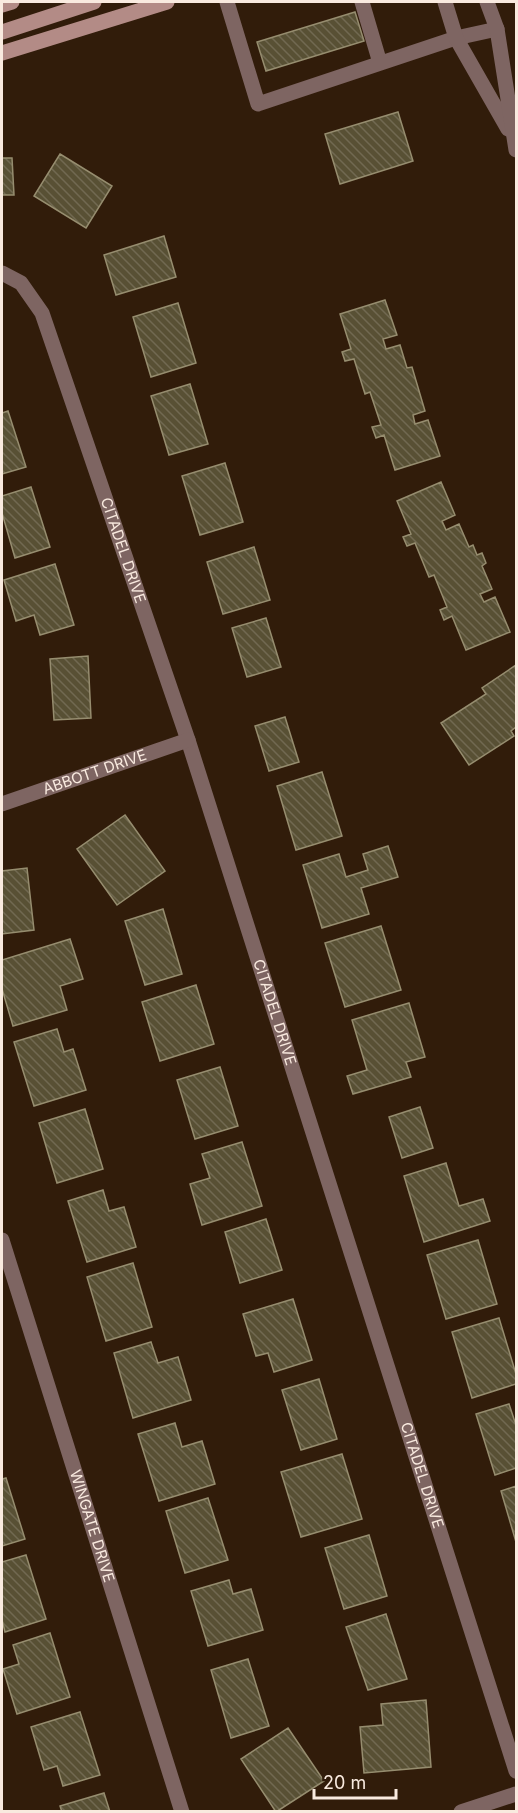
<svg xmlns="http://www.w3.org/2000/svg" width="518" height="1813" font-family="Inter,sans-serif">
<defs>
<pattern id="building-back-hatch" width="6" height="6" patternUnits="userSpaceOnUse" patternTransform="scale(1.5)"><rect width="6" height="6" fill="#585034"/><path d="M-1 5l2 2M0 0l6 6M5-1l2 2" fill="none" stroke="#716951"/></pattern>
</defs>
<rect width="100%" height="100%" fill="#311c0a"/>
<!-- building -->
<path fill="url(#building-back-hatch)" stroke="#968d6f" stroke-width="1.5" d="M355,12L364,41L266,71L257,42Z
M398,112L413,161L340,184L325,134Z
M60,154L112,186L86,228L34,196Z
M2,158H12L14,195H2Z
M164,236L176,277L116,295L104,255Z
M385,300L397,335L383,339L386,349L400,345L407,368L412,367L425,411L413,415L415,424L428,420L440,456L395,470L384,435L376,438L372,427L381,425L370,392L365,394L354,359L345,361L342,352L351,349L340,314Z
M178,303L196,363L151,377L133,317Z
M190,384L208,444L169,455L151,396Z
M8,411L26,467L2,474V413Z
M225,463L243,522L200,535L182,476Z
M441,482L455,515L442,521L446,530L459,524L469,547L473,545L477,555L482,553L486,563L482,566L492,589L480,594L484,602L495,597L510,632L466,650L452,616L444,620L440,610L447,607L434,575L429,577L415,543L407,546L403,537L411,534L397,501Z
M31,487L50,547L15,558L2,513V496Z
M254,547L270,600L223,614L207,562Z
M55,564L74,625L40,635L34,615L16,621L4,580Z
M266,618L281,667L247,677L232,628Z
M88,656L91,718L54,720L50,659Z
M516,665V727L511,731L514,736L469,765L441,723L486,694L482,688Z
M285,717L299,762L269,771L255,726Z
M322,772L342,836L296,850L277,786Z
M125,815L165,871L117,905L77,849Z
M388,846L398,877L361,888L369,914L322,928L303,865L339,854L346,877L368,870L363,854Z
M27,868L34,930L2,934V871Z
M163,909L182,974L145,985L125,921Z
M381,926L401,990L345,1007L325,943Z
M70,939L83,979L60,986L67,1010L13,1026L2,989V960Z
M196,985L214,1044L160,1061L142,1002Z
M409,1003L425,1057L406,1062L411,1077L353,1094L347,1076L367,1070L352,1020Z
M57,1029L64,1052L73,1049L86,1090L34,1106L14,1042Z
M220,1067L238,1126L195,1139L177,1080Z
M420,1107L433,1148L402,1158L389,1117Z
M85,1109L103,1169L57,1183L39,1123Z
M242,1142L262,1206L202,1225L190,1184L210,1178L202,1154Z
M446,1163L459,1206L483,1199L490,1221L424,1242L404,1176Z
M103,1190L109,1211L124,1207L136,1247L87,1262L68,1201Z
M266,1219L282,1270L240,1283L225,1232Z
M478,1240L497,1304L446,1319L427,1255Z
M133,1263L152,1327L106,1341L87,1277Z
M293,1299L312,1360L274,1372L268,1353L256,1356L243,1314Z
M499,1318L516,1374V1384L472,1398L452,1332Z
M151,1342L158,1363L178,1357L191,1400L133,1418L114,1353Z
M319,1379L337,1439L301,1450L282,1390Z
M509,1404L516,1425V1468L495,1475L476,1414Z
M175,1423L182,1447L202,1441L215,1484L159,1501L138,1434Z
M342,1454L362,1519L301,1537L281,1472Z
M6,1478L25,1539L2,1546V1479Z
M516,1486V1542L501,1491Z
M208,1498L228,1560L185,1573L166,1511Z
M369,1535L387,1596L344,1609L325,1548Z
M26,1555L46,1619L5,1632L2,1620V1562Z
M229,1580L233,1594L251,1589L263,1630L208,1646L191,1591Z
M386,1614L407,1679L368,1690L346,1627Z
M50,1633L70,1697L17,1714L3,1669L19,1664L13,1645Z
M248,1659L269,1726L231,1738L211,1670Z
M426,1700L431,1767L364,1773L360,1727L383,1725L381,1704Z
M80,1712L100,1775L63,1786L57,1766L44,1770L31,1727Z
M288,1728L324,1781L276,1812L241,1759Z
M104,1793L110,1812H62L60,1806Z"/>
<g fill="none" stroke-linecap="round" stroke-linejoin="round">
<!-- lane -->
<path stroke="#7e6562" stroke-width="15" d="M227,2L258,104L456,38L497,29
M362,2L380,63"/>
<!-- street -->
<g stroke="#7e6562" stroke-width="15">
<path d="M445,2L456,38L508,129"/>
<path d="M487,2L497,29L516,150"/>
<path id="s1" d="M2,273L21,283L42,313L188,740L516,1771"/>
<path id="s2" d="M2,804L188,740"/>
<path id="s3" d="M2,1240L182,1812"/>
<path d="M461,1812L516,1794"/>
</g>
<!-- secondary -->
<path stroke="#b38b86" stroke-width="15" d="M2,5L12,2
M2,32L94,2
M2,53L167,2"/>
</g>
<g text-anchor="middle" stroke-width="6" stroke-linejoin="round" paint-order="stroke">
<!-- street labels -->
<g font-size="15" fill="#f9eadf" stroke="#311c0a">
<text dy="5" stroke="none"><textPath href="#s1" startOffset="309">CITADEL DRIVE</textPath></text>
<text dy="5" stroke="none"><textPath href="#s2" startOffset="98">ABBOTT DRIVE</textPath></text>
<text dy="5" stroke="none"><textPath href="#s1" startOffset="795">CITADEL DRIVE</textPath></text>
<text dy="5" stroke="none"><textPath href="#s1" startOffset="1281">CITADEL DRIVE</textPath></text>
<text dy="5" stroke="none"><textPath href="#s3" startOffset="300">WINGATE DRIVE</textPath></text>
</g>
</g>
<!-- border -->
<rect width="518" height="1813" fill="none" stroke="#f9eadf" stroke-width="6"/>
<!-- scale -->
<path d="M314 1789v9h82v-9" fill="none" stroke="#f9eadf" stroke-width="3"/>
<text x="323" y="1789" font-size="18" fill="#f9eadf" stroke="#311c0a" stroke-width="4.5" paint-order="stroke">20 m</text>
</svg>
